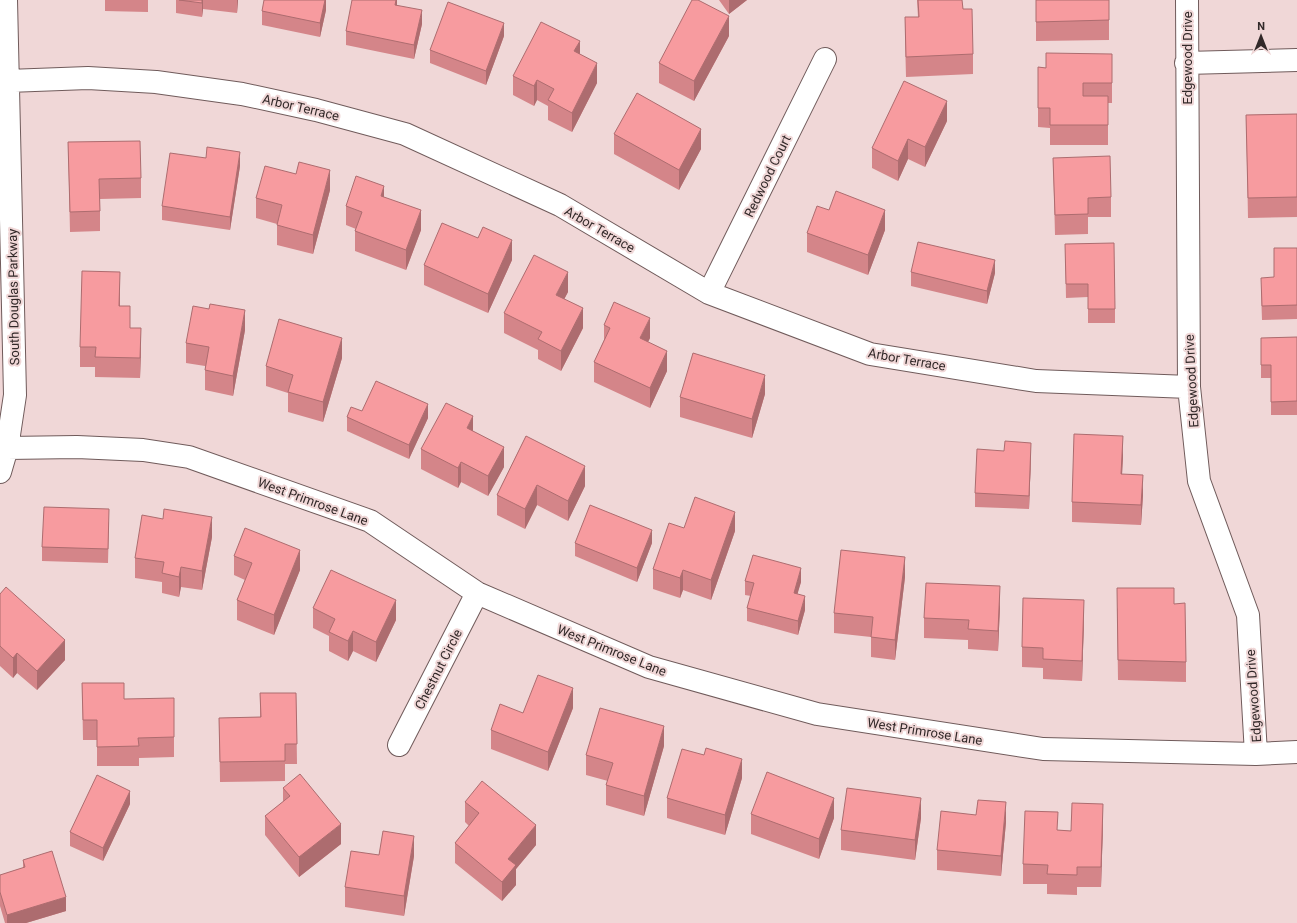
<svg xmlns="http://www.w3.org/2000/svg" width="1297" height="923" font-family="Roboto,sans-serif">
<rect width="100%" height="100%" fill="#f0d7d7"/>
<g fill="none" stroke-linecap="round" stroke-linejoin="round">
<defs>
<path id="minor" d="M1187,0L1189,387L1199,481L1248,615L1256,754
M1186,63L1297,60
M8,81L88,78L156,82L242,94L316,110L405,134L560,205L709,293L870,354L1036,381L1189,387
M709,293L825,59
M7,448L77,447L143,450L189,457L370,521L477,593L649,667L817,714L1043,749L1256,754L1297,752
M0,472L7,448L15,395L6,0
M399,745L477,593"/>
</defs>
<!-- minor casing -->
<use href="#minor" stroke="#705b5b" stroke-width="24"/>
<!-- minor -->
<use href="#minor" stroke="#fff" stroke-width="22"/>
</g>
<!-- wall -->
<path fill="#d48589" d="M105,0H148V12L105,11Z
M176,0H238L237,13L203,9L202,17L176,13Z
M326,0V10L320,37L262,25V11Z
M397,0V5L422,24L414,59L346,45V31Z
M719,0H747L729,14Z
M917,0H962L963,9L973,54V74L906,77L905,37V17H918Z
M1036,0H1109V40L1036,41Z
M504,36L486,85L430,63V50Z
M729,36L694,101L659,83V63Z
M580,54L597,83L572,132L548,120V106L537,100L534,106L513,95V76Z
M1112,54V103H1108V145H1050V128L1038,127V67L1046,68Z
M1297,114V217L1248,218L1246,115Z
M947,121L925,167L908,159L898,181L872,168V148Z
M614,134L701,149L679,190L614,154Z
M68,142L141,178V198L100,199V231L70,232Z
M1053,158L1111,197V217H1088V234L1055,235Z
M240,166L230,230L162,220V206Z
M330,190L313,254L277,245V224L256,218V198Z
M384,197L421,230L406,270L355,251V231L356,229L346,225V206Z
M885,230L868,275L807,252V233Z
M1065,244L1115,309V323H1088V297L1066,298Z
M1297,248V319L1262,320L1261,291L1274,277Z
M512,260L488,313L424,285V265Z
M911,272L995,273L987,304L911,286Z
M120,292V306L130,328L141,348L140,378L95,377V367H80V347Z
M568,292L564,299L583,328L561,371L538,359V350L504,333V313Z
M604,325L650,338L648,342L667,371L650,408L594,382V362L604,340Z
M245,330L233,396L205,390V366L186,363V343Z
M1297,337V415H1271V378H1261V338Z
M342,358L323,422L288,412V393L266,386V366Z
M765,394L752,438L680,417V397Z
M362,411L428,418L409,459L347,431V417Z
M473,431L504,467L488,496L461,482L458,488L421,469V449Z
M526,436L585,486L568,521L537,505L525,529L497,515V495Z
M1004,451L1031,456L1029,509L975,507V493Z
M1123,456L1122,474L1143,495L1141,525L1072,522V502Z
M109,522L108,563L42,561V547Z
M684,528L735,531L711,600L683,590L680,598L653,589V569Z
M212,537L202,590L181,587L179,597L162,593V582L135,578V558Z
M575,543H652L637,582L575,556Z
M234,556L300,570L274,635L237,620V600L245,580L234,575Z
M905,577L895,660L871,657V637L834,633V613Z
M745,581L801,582L797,594L805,610L798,635L747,621V608L751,596L745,595Z
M0,594L65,660L37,690L17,673L13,678L0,666Z
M1000,606L998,651L968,649V640L924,638V618Z
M313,608L396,620L376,662L353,651L348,661L329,651V636L313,628Z
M1117,608L1186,662V682L1118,680Z
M1084,620L1082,681L1043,679V668L1022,667V647Z
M82,683L124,699L174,737V757L139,758V766H97V740H83Z
M260,693H296L297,764H285V781L220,782L219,718L260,717Z
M573,708L548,771L491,749V730L523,713Z
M664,746L644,816L606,805V785L608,781L586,775V755Z
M742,778L725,835L667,818V798Z
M283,788L341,844L299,877L265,835V816L283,802Z
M465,802L536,845L516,869V885L502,901L455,863V843L469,826L465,822Z
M130,804L103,861L70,846V832Z
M751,814L834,818L819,859L751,834Z
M921,818L915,860L841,850V830Z
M1006,822L1001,876L937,870V850Z
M1103,824L1101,887H1077V895L1047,894V884H1023V864L1058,830L1071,831Z
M379,855L414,856L404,916L345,907V887Z
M23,860L66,911L26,923H5L0,906V875L23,868Z"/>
<!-- shaded-wall -->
<path fill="#ad6c6f" d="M202,0H203V9L202,17Z
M237,0H238L237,13Z
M325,0H326V10L320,37V23Z
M396,0H397V8L395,5Z
M729,0H747L729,14Z
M422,10V24L414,59V45Z
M729,16V36L694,101V81Z
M504,23V36L486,85V71Z
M580,41V61L574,51Z
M597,63V83L572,132V113Z
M537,80V100L534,106V86Z
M947,101V121L925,167V147Z
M701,129V149L679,190V170Z
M908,139V159L898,181V161Z
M240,152V166L230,230V217Z
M330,170V190L313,254V235Z
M384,186V206L381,196Z
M421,210V230L406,270V250Z
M885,210V230L868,275V255Z
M512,240V260L488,313V294Z
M995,260V273L987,304V291Z
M120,272V292L119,326V306Z
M568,272V292L556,315V295Z
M583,308V328L561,371V351Z
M245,310V330L233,396V376Z
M650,318V338L640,358V338Z
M141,328V348L140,378V358Z
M342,338V358L323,422V402Z
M667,351V371L650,408V388Z
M765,375V394L752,438V419Z
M428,404V418L409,459V445Z
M473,416V436L467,428Z
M1123,436V456L1121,494V474Z
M1031,443V456L1029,509V496Z
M504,447V467L488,496V476Z
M461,462V482L458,488V468Z
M585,466V486L568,521V501Z
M1143,475V495L1141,525V505Z
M537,485V505L525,529V509Z
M735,512V531L711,600V580Z
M212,517V537L202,590V571Z
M652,530V543L637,582V568Z
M300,550V570L274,635V615Z
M905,557V577L895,660V640Z
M181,567V587L179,597V577Z
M801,568V582L794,606V593Z
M683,570V590L680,598V578Z
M1000,586V606L998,651V631Z
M805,596V610L798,635V621Z
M396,600V620L376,662V642Z
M1084,600V620L1082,681V661Z
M353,631V651L348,661V641Z
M65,640V660L37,690V671Z
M17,653V673L13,678V658Z
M573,688V708L548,771V752Z
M664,726V746L644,816V796Z
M742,759V778L725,835V815Z
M130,791V804L103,861V848Z
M834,798V818L819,859V839Z
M921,798V818L915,860V840Z
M1006,802V822L1001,876V856Z
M1103,804V824L1101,887V867Z
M341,824V844L299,877V857Z
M536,825V845L516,869V885L502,901V882L508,859Z
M414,836V856L404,916V896Z
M66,897V911L26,923H7V915Z"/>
<!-- building -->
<path fill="#f79b9f" stroke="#ad6c6f" d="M179,0H202V3Z
M264,0H325L320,23L262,11Z
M352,0H396L395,5L422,10L414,45L346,31Z
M692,0H698L729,16L694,81L659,63Z
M918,0H962L963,9H972L973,54L906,57L905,17H919Z
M1036,0H1109V20L1036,22Z
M448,2L504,23L486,71L430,50Z
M541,22L580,41L574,51L597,63L572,113L548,100L554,89L537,80L534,86L513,76Z
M1046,53L1112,54V83H1083V96H1108V125H1050V108H1038V67L1046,68Z
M904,81L947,101L925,147L908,139L898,161L872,148Z
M637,93L701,129L679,170L614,134Z
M1297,114V197L1248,198L1246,115Z
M140,141L141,178L99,179L100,211L70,212L68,142Z
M207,147L240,152L230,217L162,206L170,153L206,158Z
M1110,156L1111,197L1088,198V214L1055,215L1053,158Z
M299,162L330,170L313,235L277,225L282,205L256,198L265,166L296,174Z
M356,176L384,186L381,196L421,210L406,250L355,231L362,212L346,206Z
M836,191L885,210L868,255L807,233L817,206L829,210Z
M442,223L478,238L483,227L512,240L488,294L424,265Z
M918,242L995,260L987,291L911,272Z
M1114,243L1115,309H1088V284H1066L1065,244Z
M1274,248H1297V305L1262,306L1261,278L1274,277Z
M534,255L568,272L556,295L583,308L561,351L538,339L542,332L504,313Z
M82,271L120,272L119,306H130V328H141L140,358L95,357L96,347H80Z
M614,302L650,318L640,338L667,351L650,388L594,362L610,328L604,325Z
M210,304L245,310L233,376L205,370L209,347L186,343L193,306L209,309Z
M279,319L342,338L323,402L288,392L293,375L266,366Z
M1297,337V401L1271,402V365H1261V338Z
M693,353L765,375L752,419L680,397Z
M376,381L428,404L409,445L347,417L351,407L362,411Z
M446,403L473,416L467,428L504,447L488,476L461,462L458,468L421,449Z
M1074,434L1123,436L1121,474L1143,475L1141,505L1072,502Z
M526,436L585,466L568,501L537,485L525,509L497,495Z
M1005,441L1031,443L1029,496L975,493L977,449L1004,451Z
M695,497L735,512L711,580L683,570L680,578L653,569L669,523L684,528Z
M590,505L652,530L637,568L575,543Z
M44,507L109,509L108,549L42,547Z
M164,509L212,517L202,571L181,567L179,577L162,573L164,562L135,558L142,515L163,519Z
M245,528L300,550L274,615L237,600L252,563L234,556Z
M841,550L905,557L895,640L871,637L873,617L834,613Z
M753,555L801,568L794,593L805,596L798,621L747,608L754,583L745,581Z
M331,570L396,600L376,642L353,631L348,641L329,632L335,619L313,608Z
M926,583L1000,586L998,631L968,629L969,620L924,618Z
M6,587L65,640L37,671L17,653L13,658L0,646V594Z
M1117,588H1174V604L1185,603L1186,662L1118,660Z
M1023,598L1084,600L1082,661L1043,659V648L1022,647Z
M538,675L573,688L548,752L491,730L500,704L523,713Z
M82,683H124V699L174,698V737L138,738L139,746L97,747V720H83Z
M260,693H296L297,744H285V761L220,762L219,718L261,717Z
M600,708L664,726L644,796L606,785L613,763L586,755Z
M706,748L742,759L725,815L667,798L682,749L704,755Z
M767,772L834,798L819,839L751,814Z
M300,774L341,824L299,857L265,816L290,796L283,788Z
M97,775L130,791L103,848L70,832Z
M482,781L536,825L508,859L516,865L502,882L455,843L479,813L465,802Z
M847,788L921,798L915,840L841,830Z
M978,800L1006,802L1001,856L937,850L941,811L976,815Z
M1072,803L1103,804L1101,867H1077V875L1047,874L1048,865L1023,864L1025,811L1058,812L1057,830L1071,831Z
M383,831L414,836L404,896L345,887L351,851L379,855Z
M52,851L66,897L7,915L0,892V875L25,867L23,860Z"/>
<g text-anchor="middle" stroke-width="4" stroke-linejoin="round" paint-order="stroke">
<!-- street labels -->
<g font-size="13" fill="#322929" stroke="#f0d7d7">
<text transform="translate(1187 58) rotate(-90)" y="5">Edgewood Drive</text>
<text transform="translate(301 107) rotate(13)" y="5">Arbor Terrace</text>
<text transform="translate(767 176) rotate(-64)" y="5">Redwood Court</text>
<text transform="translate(600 229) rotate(30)" y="5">Arbor Terrace</text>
<text transform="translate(13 297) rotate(-91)" y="5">South Douglas Parkway</text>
<text transform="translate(907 359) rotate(10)" y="5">Arbor Terrace</text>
<text transform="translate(1191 381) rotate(-93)" y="5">Edgewood Drive</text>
<text transform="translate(313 501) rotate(20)" y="5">West Primrose Lane</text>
<text transform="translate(612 650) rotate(22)" y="5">West Primrose Lane</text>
<text transform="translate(438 669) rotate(-63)" y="5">Chestnut Circle</text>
<text transform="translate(1253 696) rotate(-94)" y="5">Edgewood Drive</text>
<text transform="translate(925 731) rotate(9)" y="5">West Primrose Lane</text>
</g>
</g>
<!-- north arrow -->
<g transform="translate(1261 36)" stroke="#f0d7d7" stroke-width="3" paint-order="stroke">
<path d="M0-3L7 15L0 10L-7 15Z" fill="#322929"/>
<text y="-6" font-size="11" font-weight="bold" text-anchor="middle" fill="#322929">N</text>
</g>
</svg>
